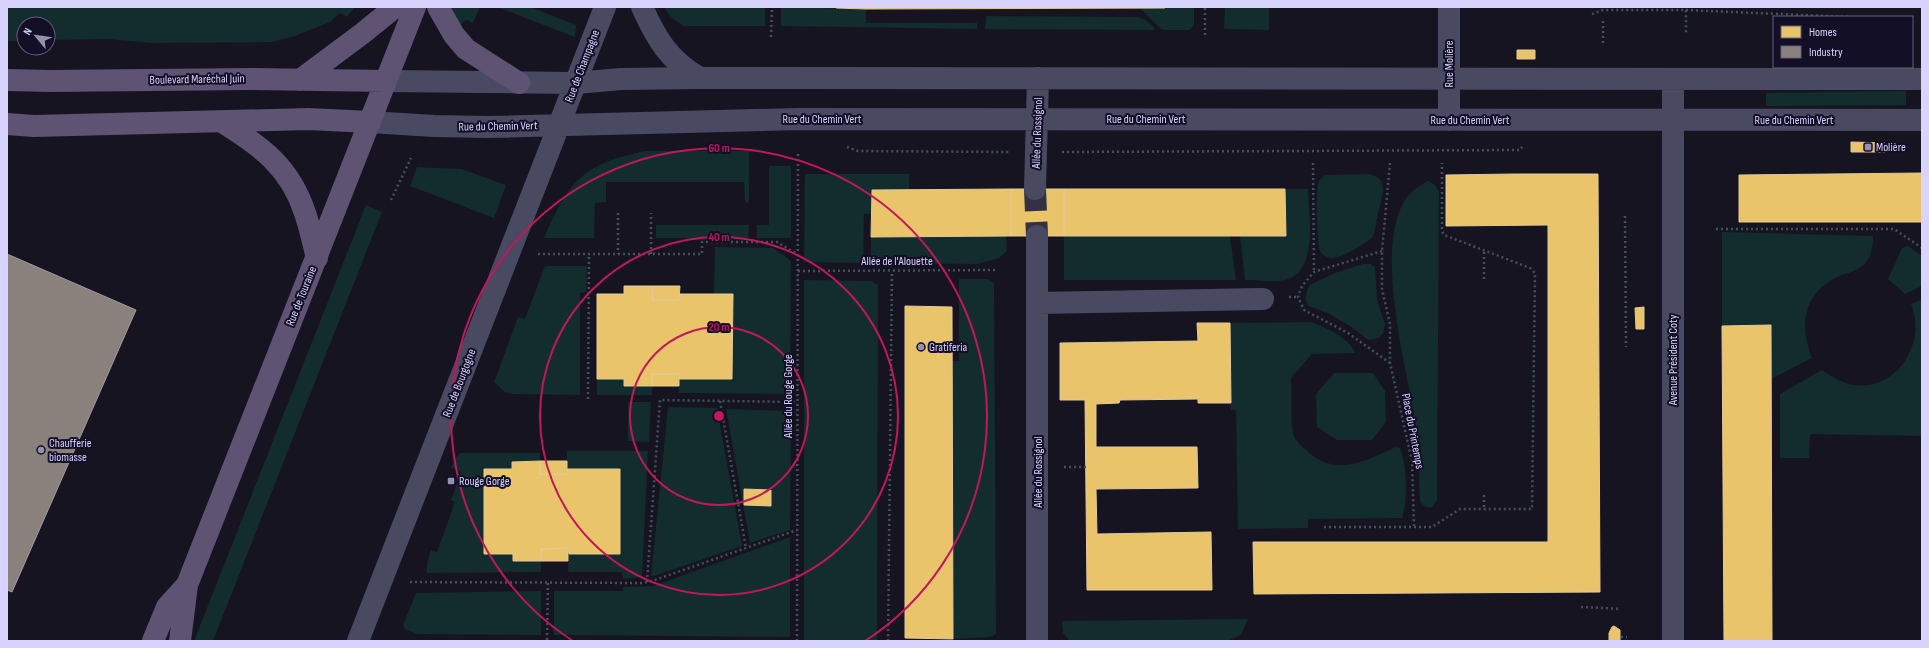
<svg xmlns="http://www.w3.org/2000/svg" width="1929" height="648" font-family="'Sofia Sans Condensed',sans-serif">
<rect width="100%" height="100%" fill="#161421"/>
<!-- green -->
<path fill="#132c2d" d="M7,7H355L347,17L340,13L330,22L295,36L272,42L152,43L108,39L48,40V24H24V41H7Z
M452,7H480L473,23L466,20L458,27L452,19Z
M497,7H531L576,25L575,37Z
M664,7H765V26H683L670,16Z
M781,7L866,9V23H977V29L781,26Z
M1194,7V25L1189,30H1165L1161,29L1140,8Z
M1225,7H1269V30L1224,29Z
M986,16L1138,17L1144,19L1154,27V30L985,29Z
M1906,91V105L1766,106V93Z
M645,151H749V203L745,202L744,182H606V202L595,203L594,238H544C570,180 581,165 645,151Z
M769,166H791V238H757V225H769Z
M417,167L461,169L506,185L494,218L410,186Z
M805,174H909V190H872L871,214H864L863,263L804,262Z
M1370,174C1391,180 1381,200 1378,214C1376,222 1376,230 1372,238C1364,244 1339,260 1330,258C1326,257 1322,255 1320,251C1317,242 1315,191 1319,182C1320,179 1323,177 1325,175Z
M1428,181L1435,185L1439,192L1437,500L1432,507C1425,508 1423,506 1420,500C1419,474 1419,447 1415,421C1406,365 1374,249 1405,200C1411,191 1419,186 1428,181Z
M1285,189H1308C1309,213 1318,269 1288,279C1278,283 1257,280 1245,280L1240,236H1286Z
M366,205L382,212L213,641H194Z
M656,225H749L748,238H656Z
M1722,232L1873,236C1873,245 1872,255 1866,262C1858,272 1845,273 1835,278C1803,295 1799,326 1812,358L1771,379V325L1722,326Z
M1006,236L1007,251L999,258L978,264L871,263V237Z
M1064,236H1230L1236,280H1064Z
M1908,246L1922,256V286L1905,294L1888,279L1902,248Z
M715,247L774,248L791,261L790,394L679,393V379H732L733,294H714Z
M1363,264H1371L1375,267L1377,300L1385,324L1383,333L1379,338L1368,340L1353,328L1330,314L1309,306L1306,302V297L1307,290L1310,285L1335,273Z
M545,266H587L586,292L580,293V395L512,394L505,392L494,382L518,317L525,319Z
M959,279H987L994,283L996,634L990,637L953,639L952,361H959Z
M804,280L871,281L878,285L877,641H804Z
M1922,299V436L1810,434L1809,458H1780V394L1822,370C1831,376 1839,381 1849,384C1894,395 1928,344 1911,304Z
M1310,322C1325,327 1349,337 1355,353L1312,354L1291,378C1292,396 1290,416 1293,433C1294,439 1301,446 1306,450C1336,478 1364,461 1396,447L1400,448C1407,466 1408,500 1402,518L1308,519V528L1238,529L1236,410H1231L1230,323Z
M1334,373H1373L1385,391L1386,422L1372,440H1337L1317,427L1316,394Z
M597,379H624L625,386H652V395H597Z
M628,402H651L649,442L628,441Z
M668,407L717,408L742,546L654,576H651Z
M726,409L791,411L790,530L750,543Z
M567,451H648L642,577L623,579L622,572H568L569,554L620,553V469H567Z
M461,453H540V461L513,462L512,469H484L513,554V561H541V572L427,573V563L431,550L437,552L455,502L451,500L461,472L451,467L457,456Z
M790,537V637L554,635V591H623V587L653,586Z
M541,591V635L417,634L405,629L403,625L416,593Z
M1248,619L1241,635L1227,641H1070L1063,633L1062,621Z"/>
<!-- homes -->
<path fill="#e9c46a" stroke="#e4c997" d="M836,7H1165V8L866,9L836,8Z
M1517,50H1535V59H1517Z
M1851,142L1885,143V152H1851Z
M1922,173V222H1739V175Z
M1514,174H1598L1600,592L1254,594L1253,542H1548V225L1446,226V175Z
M1011,189V236L871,237L872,190Z
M1011,189H1064V236H1011Z
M1064,189H1285L1286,236H1064Z
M624,286H652L653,300H679L680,294H733L732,379H679V374H652V386H624V379H597V294H624Z
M652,286H680L679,300H653Z
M905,306L952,307L953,639L905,638Z
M1644,307V329H1636L1635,308Z
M1197,323H1230L1231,403H1198V399L1120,400L1119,403L1096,404V447H1197L1198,488L1096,489L1097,534L1211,532L1212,590H1087L1085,400H1060V343L1198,341Z
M1771,325L1772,641H1724L1722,326Z
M652,374H679V386H652Z
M540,461V474H567V469H620V554H569L568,548L541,549V561H513V554H484V469H512V462Z
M540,461H567V474H540Z
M744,489L771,490V506L744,505Z
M568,548V561H541V549Z
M1614,626L1620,630V641H1609V633L1612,627Z"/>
<!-- industry -->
<path fill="#8a817c" stroke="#a29aa3" d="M7,254L136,310L12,592L7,590Z"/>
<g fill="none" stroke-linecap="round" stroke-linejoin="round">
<!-- minor-tunnel -->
<path stroke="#333142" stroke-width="22" stroke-dasharray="22 11" stroke-linecap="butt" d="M1035,189L1037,236"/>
<!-- path -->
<path stroke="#44505f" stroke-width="2.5" stroke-dasharray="2 3" stroke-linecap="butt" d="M1686,10L1851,17
M1592,14L1603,10H1686V34
M1205,35V7
M771,37L772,7
M1603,43V19
M847,147L858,151L1009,152
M1062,152L1520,150L1522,147
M1313,163L1314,272
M1390,163L1382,251V289L1390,324V363L1412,461L1414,526
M391,200L411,158
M618,213V254
M1625,216L1626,347
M1716,229H1894L1922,248
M1382,251L1314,272L1302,286L1298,297L1304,310L1348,333L1390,363
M538,254H702V242H777L797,254
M651,254V213
M798,271L997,270
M1484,279V251
M1289,297H1298
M588,399L589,254
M720,401L746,548
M1064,467H1086
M1484,495V509
M1324,527H1432L1460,509H1532L1535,273L1530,268L1444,235L1442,231V163
M410,582L642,583L652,581L797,530
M647,582L660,400L797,402
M1581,607L1621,609
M1621,637H1627
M547,640L548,582
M797,641L798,152
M888,641L892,271"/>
<!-- minor -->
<path stroke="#4a4962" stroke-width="22" d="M642,7C656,38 669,61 700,78
M1449,7V120
M386,81L576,83L621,79L700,78L1922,79
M370,122L434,126L488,127L798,119L1922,120
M1035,189L1038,78
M1037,236V641
M1038,303L1263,299
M358,641L605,7
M1673,641V79"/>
<!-- major -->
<path stroke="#5e5373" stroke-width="22" d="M438,7L454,35L466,49L519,83
M7,80L50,81L249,79L386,81
M300,80L363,33L395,7
M222,122C261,146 290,167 305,213C310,227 313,243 317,258
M7,124L34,126L308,119L370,122
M153,641L167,607L187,585
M180,641L187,585L415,7"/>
</g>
<!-- distance rings -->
<g fill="none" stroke="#c2185b" stroke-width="2">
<circle cx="719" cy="416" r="89"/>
<circle cx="719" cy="416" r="179"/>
<path d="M573 641A268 268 0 1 1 865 641"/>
</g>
<!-- markers -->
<g fill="#9591b1" stroke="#130f26" stroke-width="1.5">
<rect x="1864" y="143" width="8" height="8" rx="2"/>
<circle cx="921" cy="347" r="4"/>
<circle cx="41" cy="450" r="4"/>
<rect x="447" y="477" width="8" height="8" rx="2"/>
</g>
<g text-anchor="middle" stroke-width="4" stroke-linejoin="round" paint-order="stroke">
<!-- street labels -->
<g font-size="12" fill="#d9d4ff" stroke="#130f26">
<text transform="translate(1449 64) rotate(-90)" y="4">Rue Molière</text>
<text transform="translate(582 66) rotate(-69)" y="4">Rue de Champagne</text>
<text transform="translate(197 79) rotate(-1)" y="4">Boulevard Maréchal Juin</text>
<text x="822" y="123">Rue du Chemin Vert</text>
<text x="1146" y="123">Rue du Chemin Vert</text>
<text x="1470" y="124">Rue du Chemin Vert</text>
<text x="1794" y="124">Rue du Chemin Vert</text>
<text transform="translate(498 126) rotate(-1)" y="4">Rue du Chemin Vert</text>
<text transform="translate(1037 133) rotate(-88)" y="4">Allée du Rossignol</text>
<text x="897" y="265">Allée de l'Alouette</text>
<text transform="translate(301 296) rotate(-68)" y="4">Rue de Touraine</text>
<text transform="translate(1673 360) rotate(-90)" y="4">Avenue Président Coty</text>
<text transform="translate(459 383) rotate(-69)" y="4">Rue de Bourgogne</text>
<text transform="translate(788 396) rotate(-90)" y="4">Allée du Rouge Gorge</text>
<text transform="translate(1413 431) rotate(79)" y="4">Place du Printemps</text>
<text transform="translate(1038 472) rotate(-90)" y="4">Allée du Rossignol</text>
</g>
<!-- poi labels -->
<g font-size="12" fill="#d9d4ff" stroke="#130f26" text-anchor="start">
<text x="1876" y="151">Molière</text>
<text x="929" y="351">Gratiferia</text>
<text x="49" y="447">Chaufferie<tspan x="49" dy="14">biomasse</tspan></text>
<text x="459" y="485">Rouge Gorge</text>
</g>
</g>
<circle cx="719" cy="416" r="6" fill="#c2185b" stroke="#130f26" stroke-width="2"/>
<g font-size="12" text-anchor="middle" font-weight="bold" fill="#c2185b" stroke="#130f26" stroke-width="4" stroke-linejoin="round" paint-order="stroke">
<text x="719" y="152">60 m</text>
<text x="719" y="241">40 m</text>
<text x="719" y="331">20 m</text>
</g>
<!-- border -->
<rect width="1929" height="648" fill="none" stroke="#d9d4ff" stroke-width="16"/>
<!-- legend -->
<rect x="1773" y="16" width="140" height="52" fill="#130f26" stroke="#625e7d"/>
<rect x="1781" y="26" width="20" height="12" fill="#e9c46a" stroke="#625e7d"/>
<text x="1809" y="36" font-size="12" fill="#d9d4ff">Homes</text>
<rect x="1781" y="46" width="20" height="12" fill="#8a817c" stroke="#625e7d"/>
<text x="1809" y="56" font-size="12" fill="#d9d4ff">Industry</text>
<!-- north arrow -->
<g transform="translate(36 36) rotate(299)"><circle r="19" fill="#130f26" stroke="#625e7d"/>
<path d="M0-3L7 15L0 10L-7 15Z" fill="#9591b1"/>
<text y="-6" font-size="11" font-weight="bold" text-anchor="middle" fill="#d9d4ff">N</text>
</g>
</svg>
